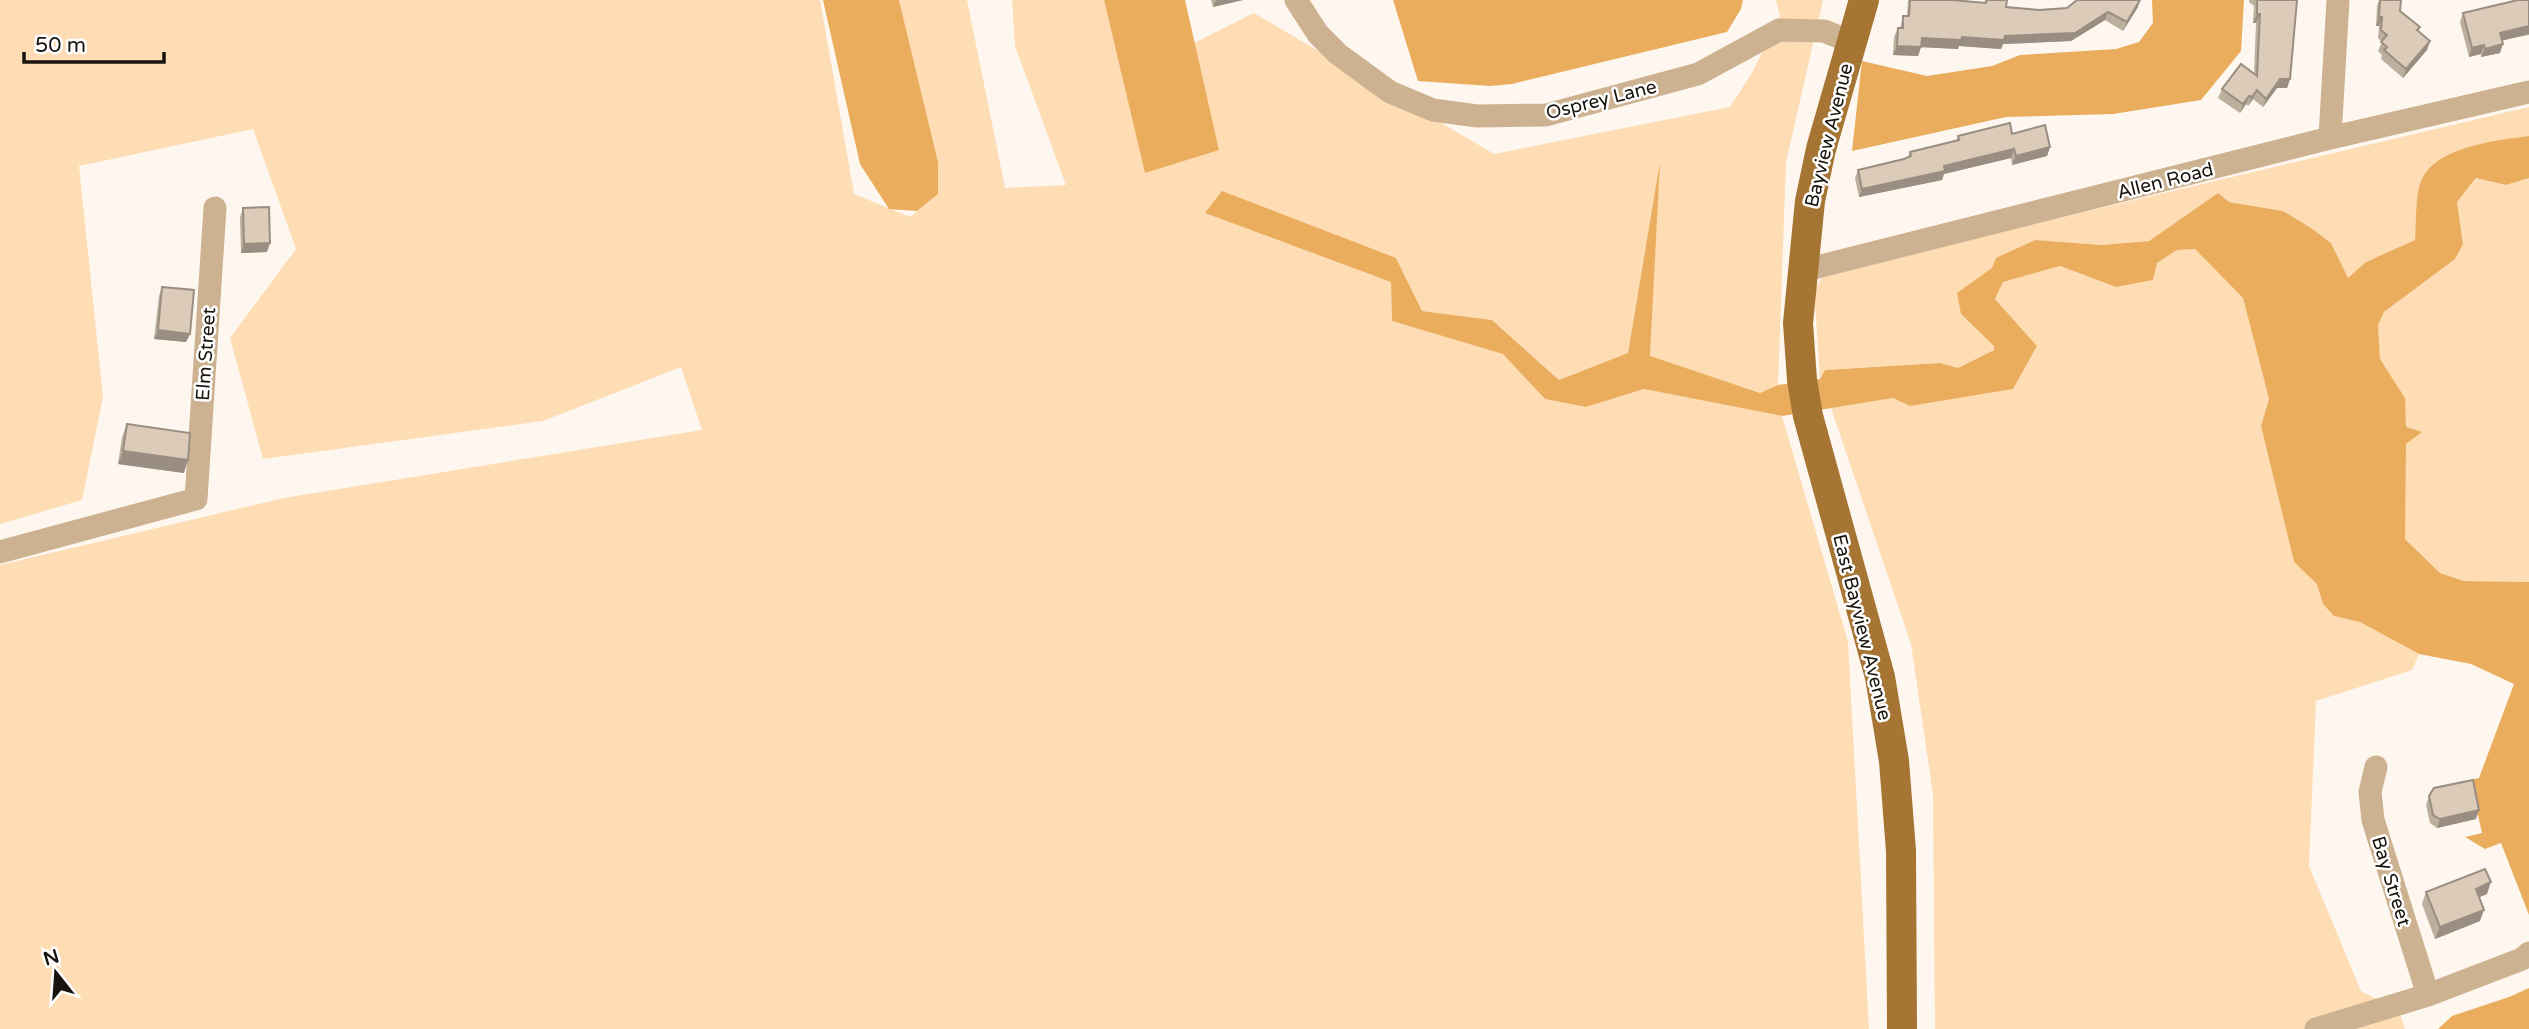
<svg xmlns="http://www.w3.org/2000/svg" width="2529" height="1029" font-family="'Varela Round',sans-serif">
<rect width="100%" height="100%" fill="#fef7ef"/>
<!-- green -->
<path fill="#fedcb4" d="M0,0H820L854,194L910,217L937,194L938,162L899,0H967L1005,188L1066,185L1015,46L1012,0H1104L1145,172L1219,150L1194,43L1254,13L1494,154L1730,107L1753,71L1780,16L1776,0H1823L1786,162L1778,385L1760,393L1650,357L1659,170L1628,353L1559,380L1492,320L1422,311L1396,258L1206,213L1391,282L1392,321L1504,354L1545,399L1586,407L1644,389L1782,416L1848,642L1869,1029H0V565L284,498L702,430L681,367L543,421L263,459L230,338L296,249L253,129L79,166L103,397L82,500L0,524Z
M2529,107V136C2499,140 2441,148 2424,175C2414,192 2417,220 2416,240L2366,262L2348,279L2331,243L2311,228L2283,211L2229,202L2218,193L2149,241L2101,245L2035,240L1992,268L1961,314L1995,346L1994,350L1958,368L1940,363L1825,370L1820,379L1814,290L1825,273Z
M2477,178L2506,185L2529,178V582L2464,581L2440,573L2405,539V398L2380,359L2378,325L2384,312L2455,259L2463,244L2457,202Z
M2195,249L2243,298L2269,399L2261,426L2294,562L2318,584L2323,604L2334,616L2360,622L2419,654L2412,670L2316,701L2309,866L2361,991L2399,1011L2405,1029H1935L1933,794L1911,644L1831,408L1893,398L1910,406L2013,389L2037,346L1995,299L2003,282L2060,266L2116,287L2153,280L2157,263L2177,250Z"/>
<!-- water -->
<path fill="#eaad5d" d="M823,0H899L938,162V194L917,211L889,209L860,164Z
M1104,0H1185L1219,150L1145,173Z
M1393,0H1743L1741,9L1727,32L1512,84L1490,86L1418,81Z
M2152,0H2244L2241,51L2201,100L2113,114L2006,117L1852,151L1862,61L1927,76L1992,66L2020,55L2116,49L2139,42L2153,23Z
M2529,136V178L2506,185L2476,178L2457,202L2463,244L2455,259L2384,312L2378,325L2380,359L2405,398L2406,427L2422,432L2406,444L2405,539L2440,573L2464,581L2529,582V915L2501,843L2485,849L2465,837L2482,833L2470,780L2479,778L2514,684L2471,664L2419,654L2360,622L2334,616L2323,604L2317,584L2294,562L2261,426L2269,399L2243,298L2195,249L2177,250L2157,263L2153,280L2116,287L2060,266L2003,282L1995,299L2037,346L2013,389L1910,406L1893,398L1782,416L1644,389L1586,407L1545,399L1503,354L1392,321L1391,282L1205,213L1222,191L1396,258L1422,311L1492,320L1559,380L1628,353L1660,162L1650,356L1760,393L1778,385L1820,379L1825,370L1940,363L1958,368L1994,350V346L1961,314L1957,293L1992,268L1996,258L2035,240L2101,245L2149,241L2218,193L2229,202L2283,211L2311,228L2331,243L2348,278L2366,262L2415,240C2417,220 2414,192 2424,175C2442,146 2498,140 2529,136Z
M2529,988V1029H2438L2452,1016L2509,997Z"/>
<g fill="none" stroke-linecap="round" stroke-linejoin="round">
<!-- minor -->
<path stroke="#cdb291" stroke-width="23" d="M1296,0L1318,34L1338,54L1390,92L1433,110L1477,116L1546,115L1698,74L1779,30L1824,31L1851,42
M2330,138L2338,0
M1801,271L2330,138L2529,92
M0,552L196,499L215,208
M2376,767L2370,792L2373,820L2428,995
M2316,1029L2428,995L2522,959L2529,953"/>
<!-- major -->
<path stroke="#a67533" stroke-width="30" d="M1864,0L1821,149L1810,201L1798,323L1802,380L1808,416L1880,677L1894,761L1901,851L1902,1029"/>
</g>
<!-- wall -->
<path fill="#bcaf9e" d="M1211,0H1243L1213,7Z
M1908,0L1952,1L1984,3L1985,0H2007L2006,7L2039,10L2138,7L2123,31L2105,20L2071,41L2003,44L2001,49L1959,46L1958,49L1921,47L1918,56L1893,55L1894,37L1898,28H1900L1903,16H1907Z
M2249,0H2297L2290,79L2287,88H2277L2263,107L2253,99L2248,106L2246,104L2240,113L2218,98L2222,89L2254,74L2256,23H2253L2254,6L2249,2Z
M2379,0H2401L2400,11L2418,31L2430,41L2427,50L2403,78L2381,59L2382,55L2378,51L2382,42L2378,38L2379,26H2376L2377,6Z
M2529,0V35L2502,40L2500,53L2481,57V54L2469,57L2460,22L2463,13Z
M2012,134L2050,147L2047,156L2012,165L2011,158L1944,174L1942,180L1859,197L1855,178L1858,170L1904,159L1908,157L1910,152L1956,141L1958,136Z
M243,208L267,252L241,253L240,217Z
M162,287L190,334L186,342L154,339L159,296Z
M127,424L184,473L118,464L122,437Z
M2429,796L2476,819L2437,828L2430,823L2426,805Z
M2426,892L2487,894L2480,897V921L2435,939L2422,904Z"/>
<!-- shaded-wall -->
<path fill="#998e81" d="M1216,0H1243L1213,7Z
M2140,0L2138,7L2123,31L2127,22Z
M2108,12L2105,20L2071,41L2003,44L2001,49L1959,46L1958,49L1918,47L1922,38L2005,36Z
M2257,14H2260L2256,23H2253Z
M2379,17H2382L2379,26H2376Z
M2529,26V34L2497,42L2500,33Z
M2430,41L2427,50L2403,78L2406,69Z
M2503,44L2500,53L2481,57L2485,49Z
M2484,45L2481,54L2469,57L2472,48Z
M1897,46L1921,47L1918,56L1893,55Z
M2280,79H2290L2287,88H2277L2263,107L2266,99Z
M2257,90L2253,99L2248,106L2252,97Z
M2249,96L2246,104L2240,113L2243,104Z
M2050,147L2047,156L2012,165L2016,156Z
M2014,149L2011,158L1944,174L1942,180L1859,197L1862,189L1944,166Z
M270,243L267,252L241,253L244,244Z
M158,330L190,334L186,342L154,339Z
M123,451L188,460L184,473L118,464Z
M2479,810L2476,819L2437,828L2440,819Z
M2491,882L2487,894L2472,900L2476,889Z
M2484,910L2480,921L2435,939L2440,927Z"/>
<!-- building -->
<path fill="#dbcbb8" stroke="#998e81" stroke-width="2" d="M1910,0H1952L1986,3L1987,0H2007L2006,7L2039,10L2067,8L2077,0H2140L2127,22L2108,12L2075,33L2005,36L2004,40L1962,37L1961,40L1922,38L1921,47L1897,46L1898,28H1903V16H1909Z
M2257,0H2297L2290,79H2280L2266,99L2257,90L2252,97L2249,96L2243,104L2222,89L2241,64L2257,76L2260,14H2257Z
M2380,0H2401L2400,11L2420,27L2417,30L2430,41L2406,69L2384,50L2387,47L2381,42L2387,35L2381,30L2382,17H2379Z
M2518,0H2529V26L2500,33L2503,44L2485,49L2484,45L2472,48L2463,13Z
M2010,123L2012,134L2045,125L2050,147L2016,156L2014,149L1944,166L1945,171L1862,189L1858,170L1904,159L1911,156L1910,152L1959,140L1958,136Z
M269,207L270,243L244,244L243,208Z
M162,287L194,290L190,334L158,330Z
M127,424L190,433L188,460L123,451Z
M2473,780L2479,810L2440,819L2433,815L2429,796L2434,788Z
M2485,869L2491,882L2476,889L2484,910L2440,927L2426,892Z"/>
<g text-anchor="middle" stroke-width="5" stroke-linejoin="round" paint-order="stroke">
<!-- street labels -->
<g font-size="19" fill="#19140d" stroke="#fff">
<text transform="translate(1601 99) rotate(-14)" y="7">Osprey Lane</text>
<text transform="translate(1828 135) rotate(-76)" y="7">Bayview Avenue</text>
<text transform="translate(2165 180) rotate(-14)" y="7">Allen Road</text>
<text transform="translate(205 354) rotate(-86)" y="7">Elm Street</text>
<text transform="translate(1863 627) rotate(76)" y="7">East Bayview Avenue</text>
<text transform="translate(2392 881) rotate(73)" y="7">Bay Street</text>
</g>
</g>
<!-- north arrow -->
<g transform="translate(56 973) rotate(343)" stroke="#ffffff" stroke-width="5" paint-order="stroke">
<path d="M0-5L12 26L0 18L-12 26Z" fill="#19140d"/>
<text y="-10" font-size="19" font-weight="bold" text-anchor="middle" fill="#19140d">N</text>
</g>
<!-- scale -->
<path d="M24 52v10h140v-10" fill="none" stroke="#19140d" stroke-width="3.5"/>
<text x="35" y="52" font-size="21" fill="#19140d" stroke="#ffffff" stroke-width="5" paint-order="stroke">50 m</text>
</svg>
